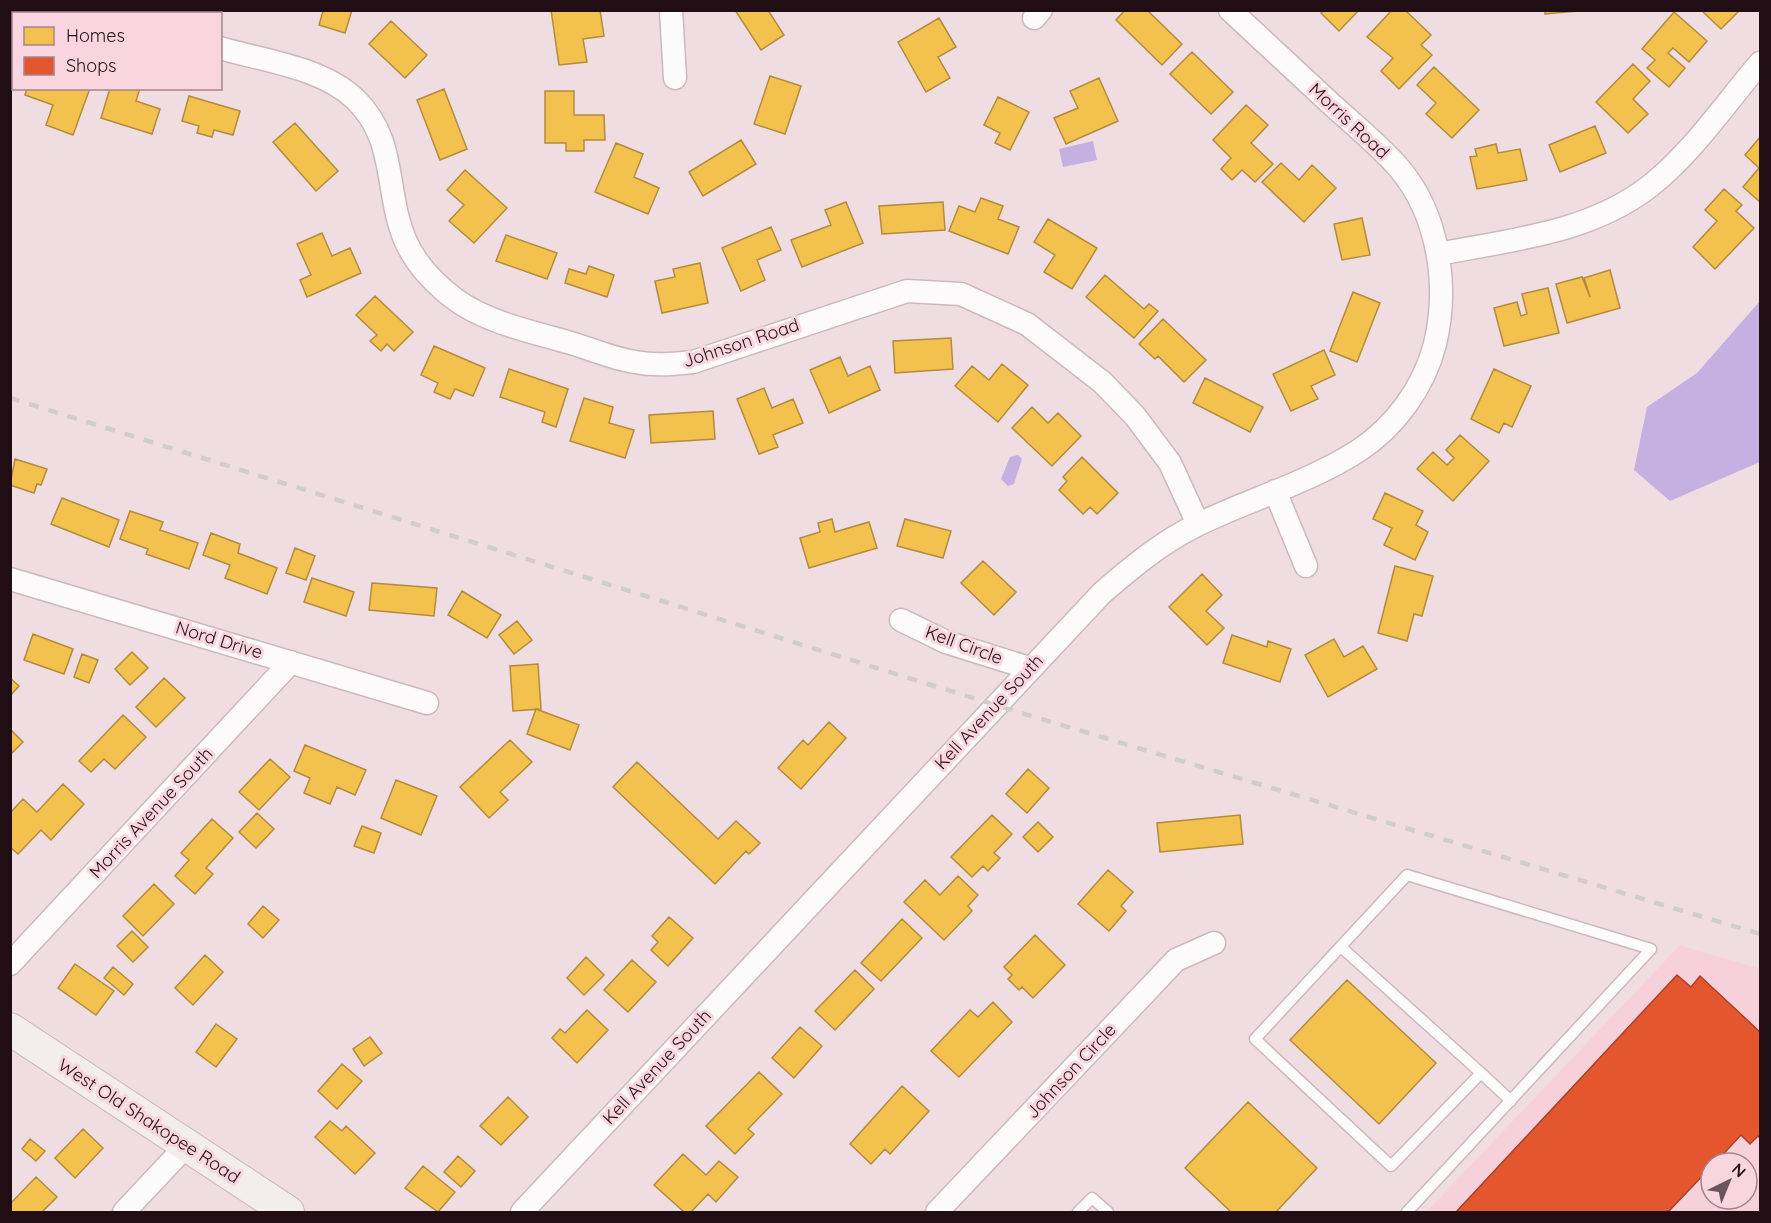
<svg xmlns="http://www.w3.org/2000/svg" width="1771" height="1223" font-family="Quicksand,sans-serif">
<rect width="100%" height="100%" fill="#f0dde2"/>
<!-- built -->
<path fill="#f6d1dc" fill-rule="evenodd" d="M1680,945L1760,969V1212H1426ZM1711,1163H1747V1199H1711Z"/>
<!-- water -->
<path fill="#c5b0e2" d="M1093,141L1097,160L1063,167L1059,149Z
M1760,301V462L1670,501L1634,470L1647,407L1697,373Z
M1018,455L1022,459L1014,484L1008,486L1001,479L1010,457Z"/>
<!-- homes -->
<path fill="#f2c14e" stroke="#b38b3d" stroke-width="1.5" d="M320,10H352L345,33L319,25L323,11Z
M551,10H600L604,36L583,39L587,62L559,65Z
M735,10H768L784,35L761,50Z
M1125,10H1147L1182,44L1162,65L1116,20Z
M1324,10H1359L1339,31L1321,13Z
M1392,10H1405L1431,35L1421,45L1432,55L1399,89L1381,71L1393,58L1367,37Z
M1545,10H1590L1545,14Z
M1701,10H1740L1721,29Z
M1674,12L1707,41L1689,62L1673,48L1668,53L1685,68L1669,87L1647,68L1655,60L1642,49Z
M939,18L956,47L938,57L950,78L926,92L898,42Z
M391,21L427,55L405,78L369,44Z
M1192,52L1233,92L1211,114L1170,74Z
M1633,64L1650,81L1633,99L1648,114L1628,133L1596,102Z
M1434,67L1479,110L1452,138L1426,114L1436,103L1417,85Z
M770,76L801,86L785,134L754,124Z
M1099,78L1118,121L1066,144L1054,118L1078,108L1070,91Z
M27,88H90L73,135L46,125L53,105L25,95Z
M110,88H140L136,101L160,109L152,134L101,118Z
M444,89L467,149L440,160L417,100Z
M545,91H574V115H604L605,140H584V151H566V143H545Z
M189,96L240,111L233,135L214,130L212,137L197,133L199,126L182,121Z
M998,97L1029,112L1010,150L995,143L1000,133L984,125Z
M1246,105L1268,125L1251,143L1273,164L1255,182L1242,170L1232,180L1221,169L1231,158L1213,140Z
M295,123L338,171L316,191L273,142Z
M1595,126L1606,153L1560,172L1549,145Z
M1760,137V202L1743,187L1759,168L1745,155Z
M741,140L756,164L703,196L689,172Z
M616,143L643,154L634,177L659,188L648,214L595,192Z
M1496,144L1498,153L1520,149L1527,180L1477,189L1470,157L1477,156L1475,149Z
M1281,163L1299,180L1312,165L1336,188L1304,222L1262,182Z
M465,170L507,208L474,243L449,221L464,205L447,190Z
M1724,189L1742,205L1736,211L1754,228L1715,269L1693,247L1717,221L1705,210Z
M981,198L1003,206L998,219L1019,227L1008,254L949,231L959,206L975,212Z
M846,202L863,243L802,267L791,240L831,225L825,210Z
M943,202L945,230L882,234L879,206Z
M1362,218L1370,255L1342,260L1334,224Z
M1048,219L1097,248L1072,289L1044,272L1055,255L1034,242Z
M771,227L781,250L757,260L765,280L741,291L722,248Z
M322,233L332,256L350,248L361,273L307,297L300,280L311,275L297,244Z
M506,235L557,253L547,279L496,261Z
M700,263L708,303L662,313L655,281L675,277L673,269Z
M589,266L614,275L607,297L565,283L569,269L586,274Z
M1610,270L1620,308L1567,323L1556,284L1582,277L1590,297L1584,278Z
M1105,275L1144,309L1149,304L1158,311L1134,338L1086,297Z
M1548,288L1559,333L1504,346L1494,308L1517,302L1521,316L1527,314L1522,294Z
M1353,292L1380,303L1357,362L1330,351Z
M375,296L413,332L394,351L387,344L381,351L370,341L377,335L356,315Z
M1163,319L1206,360L1184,382L1158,356L1155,359L1139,344Z
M951,338L953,369L895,373L893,341Z
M434,346L485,368L473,396L455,389L450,399L434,392L438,383L421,375Z
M1324,350L1335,375L1311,386L1318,399L1291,411L1273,374Z
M840,357L848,376L870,366L880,390L829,413L810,370Z
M1002,364L1028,385L998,422L955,386L972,366L989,380Z
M509,369L568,389L556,427L542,422L545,412L500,397Z
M1494,369L1531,386L1512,427L1504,423L1499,433L1471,419Z
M1205,378L1263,407L1250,432L1193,403Z
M764,388L772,408L793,399L803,423L773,435L778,447L759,454L737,399Z
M584,398L613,407L609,423L634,430L625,458L570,441Z
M1032,407L1048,423L1058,413L1081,436L1052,466L1012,428Z
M713,411L715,439L651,443L649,415Z
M1460,435L1489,461L1453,501L1417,469L1433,452L1447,465L1454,458L1446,450Z
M1082,457L1118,493L1097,514L1090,507L1083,514L1059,490L1067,481L1063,477Z
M15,459L47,469L41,485L37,484L34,493L10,485Z
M1385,493L1423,511L1416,525L1428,532L1415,560L1384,545L1392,528L1373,519Z
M62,498L119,520L109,547L51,524Z
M130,511L163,522L160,530L198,543L189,569L146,554L148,549L120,539Z
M832,519L835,532L869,522L877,548L809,568L800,538L820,532L818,523Z
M905,519L951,531L943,558L897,546Z
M211,533L240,544L238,553L277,568L267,594L225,578L230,565L203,555Z
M295,548L315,556L306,580L286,573Z
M983,561L1016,592L994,615L961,583Z
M1395,566L1433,576L1422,616L1414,614L1407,641L1378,633Z
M1202,574L1222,595L1206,611L1224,628L1207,645L1169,607Z
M312,578L354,592L346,616L304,602Z
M372,583L437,588L434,616L369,610Z
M462,591L501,615L487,638L448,615Z
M517,621L532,640L514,654L499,635Z
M33,634L73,649L64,674L24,660Z
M1232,635L1267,647L1268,641L1291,649L1280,682L1223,663Z
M1334,639L1344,657L1363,646L1377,669L1328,697L1305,655Z
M132,652L148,668L130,685L115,669Z
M82,654L98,660L89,683L74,677Z
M538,664L541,709L513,711L510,666Z
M10,678L19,686L10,696Z
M164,678L185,698L156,727L136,707Z
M536,709L579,725L570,750L527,734Z
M123,715L146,737L115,769L104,759L91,772L79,761Z
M829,722L846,738L801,789L778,768L803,740L808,745Z
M10,729L23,742L10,755Z
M510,740L532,762L500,792L508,800L489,818L460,787Z
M305,745L366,770L355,795L337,787L330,804L304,793L310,778L294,771Z
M270,759L290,777L259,810L239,792Z
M637,762L718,839L736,821L760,843L749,854L746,851L715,884L613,787Z
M1028,769L1049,788L1027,813L1006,794Z
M396,780L437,796L421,835L381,818Z
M63,784L84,804L51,840L41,830L18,854L10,847V813L23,799L37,812Z
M257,813L274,829L256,848L239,832Z
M992,815L1012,834L994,853L1000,858L988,871L983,866L972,877L951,857Z
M1240,815L1243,844L1160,852L1157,823Z
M212,819L233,838L206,868L213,874L195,894L175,876L189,860L181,853Z
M1038,822L1053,837L1038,852L1023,837Z
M362,826L381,833L374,853L354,846Z
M1108,870L1133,892L1121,906L1126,911L1109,931L1078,904Z
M958,876L978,895L968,906L972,911L944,940L904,902L925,880L940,895Z
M154,884L174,904L143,936L123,916Z
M263,906L279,920L263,938L248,924Z
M669,917L693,938L668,966L651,950L658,942L652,936Z
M902,919L922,938L881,981L861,963Z
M132,931L148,947L133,962L117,946Z
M1035,935L1065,965L1033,998L1022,987L1019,990L1008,979L1012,975L1004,967Z
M205,955L223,972L193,1005L175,988Z
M586,957L604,975L584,995L567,978Z
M632,960L656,982L628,1012L604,990Z
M75,964L114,991L96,1015L58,988Z
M113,967L133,984L124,995L104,978Z
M855,970L874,989L835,1030L815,1011Z
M1347,980L1436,1063L1379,1124L1290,1040Z
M993,1002L1012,1022L959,1077L931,1051L970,1010L978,1017Z
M587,1010L608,1030L577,1063L552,1038L560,1029L565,1033Z
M216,1024L237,1039L216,1067L196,1052Z
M800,1027L822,1046L794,1078L772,1058Z
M370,1037L382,1053L364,1066L353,1049Z
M342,1064L362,1081L337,1109L318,1091Z
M759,1072L782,1094L748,1129L754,1134L735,1154L706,1126Z
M902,1086L929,1111L890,1154L885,1149L871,1164L850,1144Z
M508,1097L528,1117L501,1145L480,1126Z
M1248,1102L1317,1168L1276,1212H1231L1185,1168Z
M330,1121L342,1131L346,1126L375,1153L355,1174L315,1137Z
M83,1129L103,1148L75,1178L55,1158Z
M30,1139L45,1151L36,1161L22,1149Z
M683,1154L706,1175L719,1161L738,1177L716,1202L708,1194L691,1212H684L654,1185Z
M458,1156L475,1171L461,1187L444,1172Z
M423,1166L455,1192L438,1212L405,1188Z
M36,1177L57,1197L42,1212H10V1204Z"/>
<!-- shops -->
<path fill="#e4572e" stroke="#aa4126" stroke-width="1.5" d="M1677,975L1691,987L1700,976L1760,1032V1138L1758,1136L1750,1144L1741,1135L1715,1163H1711V1167L1668,1212H1456Z"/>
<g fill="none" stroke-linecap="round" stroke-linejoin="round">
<defs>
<path id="service" d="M1341,947L1481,1073L1391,1166L1255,1039L1407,875L1651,949L1407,1212
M1481,1073L1511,1101
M1078,1212L1092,1198L1108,1212"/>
<path id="minor" d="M85,10L95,14
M671,10L675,78
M1034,18L1041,10
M220,48C264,61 321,67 355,99C398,140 384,192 406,242C416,264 436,285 456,300C490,324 534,332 574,344C594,350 614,359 635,362C655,366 673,364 693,362L907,291L961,294L1027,324L1102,382L1135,416L1170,463L1198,524
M1438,254C1510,240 1590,233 1650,186C1692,153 1725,104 1760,63
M1275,491L1306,566
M10,579L427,703
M901,620L946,642L1029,668
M10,964L291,662
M124,1212L186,1146
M522,1212L1102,593C1132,567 1162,542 1197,525C1250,499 1308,483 1358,451C1395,427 1424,387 1435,344C1449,286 1439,215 1399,168C1378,144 1353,124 1330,103C1297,72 1263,41 1230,10
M937,1212L1176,960L1214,943"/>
<path id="secondary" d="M10,1029L288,1212"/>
</defs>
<!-- service casing -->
<use href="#service" stroke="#ccb9be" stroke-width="13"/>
<!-- minor casing -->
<use href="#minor" stroke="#ccb9be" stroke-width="25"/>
<!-- secondary casing -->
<use href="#secondary" stroke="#ccb9be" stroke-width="34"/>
<!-- service -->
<use href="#service" stroke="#fdfafb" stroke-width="10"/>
<!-- minor -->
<use href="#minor" stroke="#fdfafb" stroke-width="22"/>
<!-- secondary -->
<use href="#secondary" stroke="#f3edec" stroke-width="32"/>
<!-- rail -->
<path stroke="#d1ccce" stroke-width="4.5" stroke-dasharray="10 10" stroke-linecap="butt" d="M10,398L1018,712L1760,934"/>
</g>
<g text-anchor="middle" stroke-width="6" stroke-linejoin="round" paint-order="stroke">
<!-- street labels -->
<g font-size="18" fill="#210e15" stroke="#f8d5df">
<text transform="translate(1349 121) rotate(43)" y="6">Morris Road</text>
<text transform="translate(741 343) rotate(-18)" y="6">Johnson Road</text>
<text transform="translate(219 640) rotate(17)" y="6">Nord Drive</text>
<text transform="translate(964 645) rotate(20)" y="6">Kell Circle</text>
<text transform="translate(989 712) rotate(-47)" y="6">Kell Avenue South</text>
<text transform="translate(151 813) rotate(-47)" y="6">Morris Avenue South</text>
<text transform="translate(657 1067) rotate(-47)" y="6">Kell Avenue South</text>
<text transform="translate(1071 1071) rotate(-47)" y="6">Johnson Circle</text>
<text transform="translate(149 1121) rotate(33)" y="6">West Old Shakopee Road</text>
</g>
</g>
<!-- border -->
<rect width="1771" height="1223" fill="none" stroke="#210e15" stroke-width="24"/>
<!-- legend -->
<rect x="12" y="12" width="210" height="78" fill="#f8d5df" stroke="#a2858e" stroke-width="1.5"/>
<rect x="24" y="27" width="30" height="18" fill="#f2c14e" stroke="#a2858e" stroke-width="1.5"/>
<text x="66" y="42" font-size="18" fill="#210e15">Homes</text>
<rect x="24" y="57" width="30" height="18" fill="#e4572e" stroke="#a2858e" stroke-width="1.5"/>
<text x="66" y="72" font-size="18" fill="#210e15">Shops</text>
<!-- north arrow -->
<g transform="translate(1729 1181) rotate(43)"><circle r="28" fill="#f8d5df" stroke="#a2858e" stroke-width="1.5"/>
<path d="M0-4.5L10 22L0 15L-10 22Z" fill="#69565d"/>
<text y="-9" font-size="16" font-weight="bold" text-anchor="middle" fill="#210e15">N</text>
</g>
</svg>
